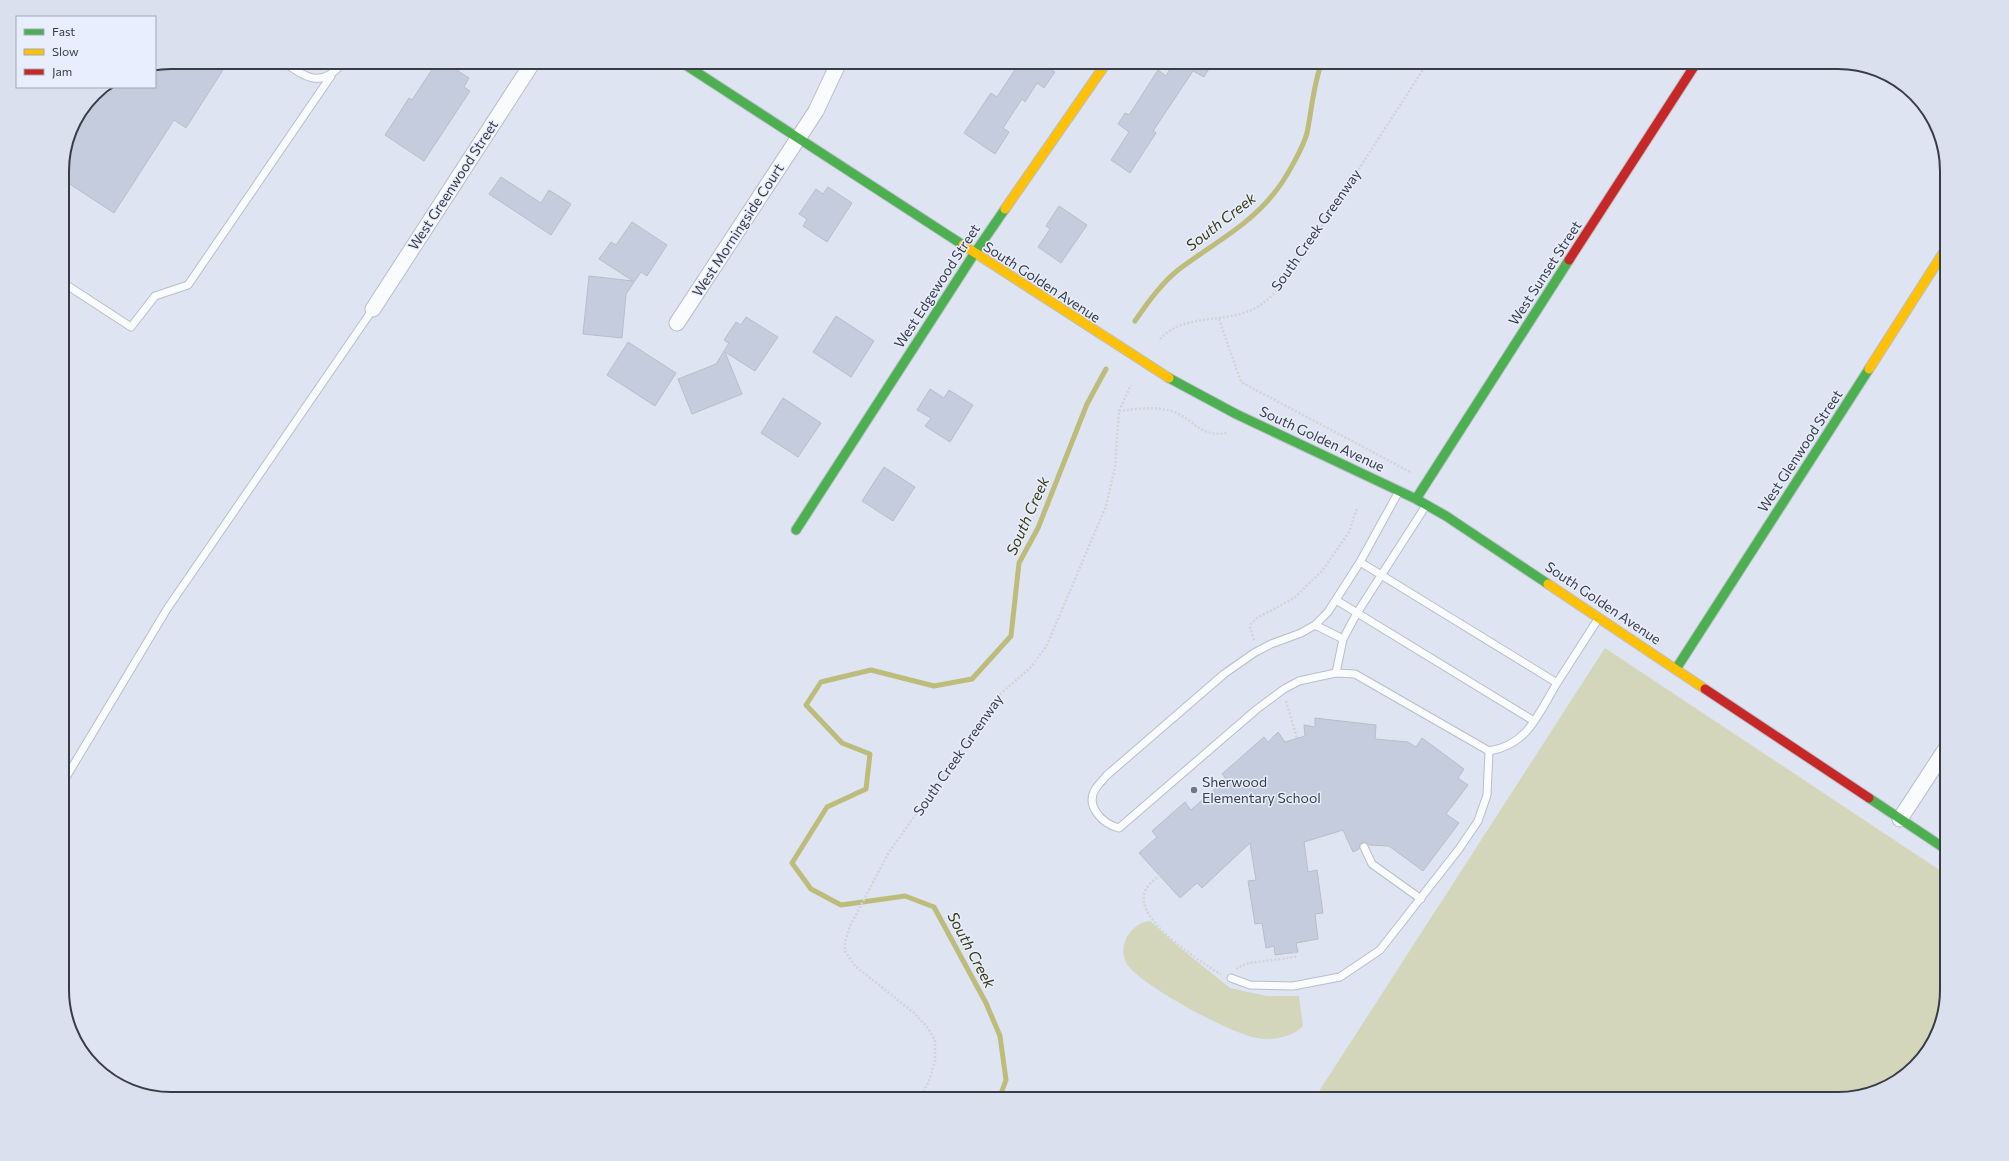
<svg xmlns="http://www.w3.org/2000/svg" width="2009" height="1161" font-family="Commissioner,sans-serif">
<rect width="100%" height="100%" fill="#dee4f1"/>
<!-- green -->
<path fill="#d4d6bb" d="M1605,648L1947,875V990L1932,1044L1893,1084L1838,1099H1314Z
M1150,921L1179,947L1230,988L1267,996H1299L1303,1026C1293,1037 1271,1041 1257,1038C1229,1033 1147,988 1129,967C1115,950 1129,923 1150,921Z"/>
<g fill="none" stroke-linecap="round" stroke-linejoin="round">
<!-- stream -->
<path stroke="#bdbc7a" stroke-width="5" d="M1135,321C1148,302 1161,284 1178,270C1211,245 1250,225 1275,192C1285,180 1303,148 1307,133C1312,109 1313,85 1322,62
M999,1099L1006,1080L1000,1036L986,1003L934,907L905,896L841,905L811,889L792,863L827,807L866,789L870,754L842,743L806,705L821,682L871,670L934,686L972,679L1011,636L1019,563L1038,528L1087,404L1106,369"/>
</g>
<!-- building -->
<path fill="#c4ccde" stroke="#b9bec8" d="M171,62H228L186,128L174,120L114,213L62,179V164L68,141L78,125L75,123L94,94H109L113,87H155V65Z
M437,62H444L469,78L464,87L470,91L424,161L385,135L409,98L412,100Z
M1020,62H1040L1055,72L1044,88L1037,83L1025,102L1022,99L1003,128L1009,132L995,154L964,133L991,93L997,97Z
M1174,62H1213L1204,77L1193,71L1153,131L1156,133L1130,173L1111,160L1129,132L1118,124L1125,113L1129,115L1158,70L1166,76Z
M501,177L541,203L549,190L571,204L551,235L489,194Z
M828,187L852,203L827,242L803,226L807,219L799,214L816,189L823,194Z
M1059,206L1087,225L1061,263L1038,247L1050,229L1046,226Z
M632,222L667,245L647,276L641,272L626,294L622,338L583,334L589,276L633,281L599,259L611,242L616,245Z
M836,316L874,341L851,377L813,352Z
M746,317L778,337L755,371L725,352L742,394L692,414L678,379L716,364L729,343L724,340L736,322L741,325Z
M628,342L676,373L655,406L607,375Z
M930,389L944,398L949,390L973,405L950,442L925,426L931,418L917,410Z
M783,398L821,423L798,457L761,433Z
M884,467L915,487L893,521L862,501Z
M1315,718L1376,725L1375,739L1408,742L1416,747L1422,738L1464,769L1458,778L1468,785L1446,814L1459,823L1423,871L1389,846L1369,845L1364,842L1360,844L1359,849L1353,852L1343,830L1304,842L1308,872L1317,870L1323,913L1315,914L1318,939L1296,943L1298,952L1275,955L1274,946L1266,948L1262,923L1255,924L1248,881L1256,880L1250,843L1202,888L1197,883L1180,898L1139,853L1157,837L1152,831L1185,802L1191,810L1226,779L1222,774L1264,737L1268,742L1278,732L1285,742L1305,736L1304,725L1315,727Z"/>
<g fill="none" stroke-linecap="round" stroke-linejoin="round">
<defs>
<path id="lane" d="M283,62C307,78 322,89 343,62
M62,282L131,327L155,296L188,285L331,76
M1360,562L1557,683C1538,714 1528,745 1489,751L1355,674L1336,673L1317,677L1299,681L1284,689L1257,709L1119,828C1103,824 1084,806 1096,788C1099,784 1103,780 1106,776L1224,674L1254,653L1271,644L1301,633L1315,625L1328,612L1360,562L1398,493
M1336,600L1534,721
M1315,625L1343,639
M1336,673L1343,639L1357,613L1425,507
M1557,683L1598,619
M62,784L167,609L373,309
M1364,847L1372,864L1421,899
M1231,978L1250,985L1293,986L1340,977L1380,950L1459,849L1478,821L1487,795L1489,751"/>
<path id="street" d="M373,309L533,62
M677,323L816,111L839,62
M1900,819L1947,747"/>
<path id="fast" d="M681,62L963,245
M1169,378L1236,414L1416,499L1446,516L1548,584
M1416,499L1569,260
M796,530L974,254L1005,209
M1676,669L1869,369
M1869,798L1947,850"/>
<path id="slow" d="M1005,209L1107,62
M963,245L1169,378
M1869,369L1947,247
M1548,584L1705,689"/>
<path id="jam" d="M1569,260L1697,62
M1705,689L1869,798"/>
</defs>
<!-- lane casing -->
<use href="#lane" stroke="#b9bec8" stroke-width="9"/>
<!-- street casing -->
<use href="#street" stroke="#b9bec8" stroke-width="17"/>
<!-- fast casing -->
<use href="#fast" stroke="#b9bec8" stroke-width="11"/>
<!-- slow casing -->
<use href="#slow" stroke="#b9bec8" stroke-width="11"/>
<!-- jam casing -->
<use href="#jam" stroke="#b9bec8" stroke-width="11"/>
<!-- path -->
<path stroke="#d2d4d8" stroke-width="2.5" stroke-dasharray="2 2" stroke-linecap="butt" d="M1219,319L1241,382L1412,473
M1160,339C1188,309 1233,328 1266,301C1288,283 1313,240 1329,215C1362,164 1395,113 1428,62
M1119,411C1136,409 1155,406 1171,411C1193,417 1198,438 1227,433
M1254,640L1250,628L1251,624L1257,618L1294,598L1322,571L1349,532L1357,508
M1286,701L1297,738
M1160,875C1153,881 1146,886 1144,894C1138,922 1195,957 1215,971L1221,974
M1236,969L1243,965L1249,963L1295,957L1294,952
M920,1099L929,1081L935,1061V1040L928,1028L914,1013L855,966L845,951V942L850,926L889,852L939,782L996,698L1031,667L1047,645L1106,506L1115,467L1119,411L1131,385"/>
<!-- lane -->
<use href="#lane" stroke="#fafbfd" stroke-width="7"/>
<!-- street -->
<use href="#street" stroke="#fafbfd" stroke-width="15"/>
<!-- fast -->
<use href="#fast" stroke="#4caf50" stroke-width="9"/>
<!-- slow -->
<use href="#slow" stroke="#ffc107" stroke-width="9"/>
<!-- jam -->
<use href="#jam" stroke="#c62828" stroke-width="9"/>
</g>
<!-- markers -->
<circle fill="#727781" stroke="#e8eefd" stroke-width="1.5" cx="1194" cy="790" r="4"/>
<g text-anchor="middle" stroke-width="3" stroke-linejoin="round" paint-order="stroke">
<!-- street labels -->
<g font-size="14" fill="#383c45" stroke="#e8eefd">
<text transform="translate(453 185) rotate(-57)" y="5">West Greenwood Street</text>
<text transform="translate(738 230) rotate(-57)" y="5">West Morningside Court</text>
<text transform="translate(1316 230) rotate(-55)" y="5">South Creek Greenway</text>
<text transform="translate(1545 273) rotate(-57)" y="5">West Sunset Street</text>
<text transform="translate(1042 282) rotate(33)" y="5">South Golden Avenue</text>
<text transform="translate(937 286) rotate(-57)" y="5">West Edgewood Street</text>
<text transform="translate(1322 439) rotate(25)" y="5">South Golden Avenue</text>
<text transform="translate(1800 451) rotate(-57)" y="5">West Glenwood Street</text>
<text transform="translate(1603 603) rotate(34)" y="5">South Golden Avenue</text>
<text transform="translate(958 755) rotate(-55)" y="5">South Creek Greenway</text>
</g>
<!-- poi labels -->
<g font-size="14" fill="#383c45" stroke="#e8eefd" text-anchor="start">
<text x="1202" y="787">Sherwood<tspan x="1202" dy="16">Elementary School</tspan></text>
</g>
<!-- water labels -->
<g font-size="15" font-style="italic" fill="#3a380d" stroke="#e8eefd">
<text transform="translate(1221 222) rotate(-38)" y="5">South Creek</text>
<text transform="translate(1028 516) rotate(-66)" y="5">South Creek</text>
<text transform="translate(971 950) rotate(62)" y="5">South Creek</text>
</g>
</g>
<!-- crop -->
<path d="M0 0H2009V1161H0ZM171 69H1838A102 102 0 0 1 1940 171V990A102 102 0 0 1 1838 1092H171A102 102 0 0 1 69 990V171A102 102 0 0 1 171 69Z" fill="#dae0ee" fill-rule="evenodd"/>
<path fill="none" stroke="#383c45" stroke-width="2" d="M171 69H1838A102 102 0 0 1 1940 171V990A102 102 0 0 1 1838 1092H171A102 102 0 0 1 69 990V171A102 102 0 0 1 171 69Z"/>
<!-- legend -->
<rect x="16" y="16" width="140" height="72" fill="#e8eefd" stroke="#a2a7b3"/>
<rect x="24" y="29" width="20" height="6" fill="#4caf50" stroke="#a2a7b3"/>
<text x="52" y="36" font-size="12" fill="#383c45">Fast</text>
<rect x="24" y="49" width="20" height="6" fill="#ffc107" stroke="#a2a7b3"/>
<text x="52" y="56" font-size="12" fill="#383c45">Slow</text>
<rect x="24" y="69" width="20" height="6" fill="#c62828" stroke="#a2a7b3"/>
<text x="52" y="76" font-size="12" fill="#383c45">Jam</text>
</svg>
